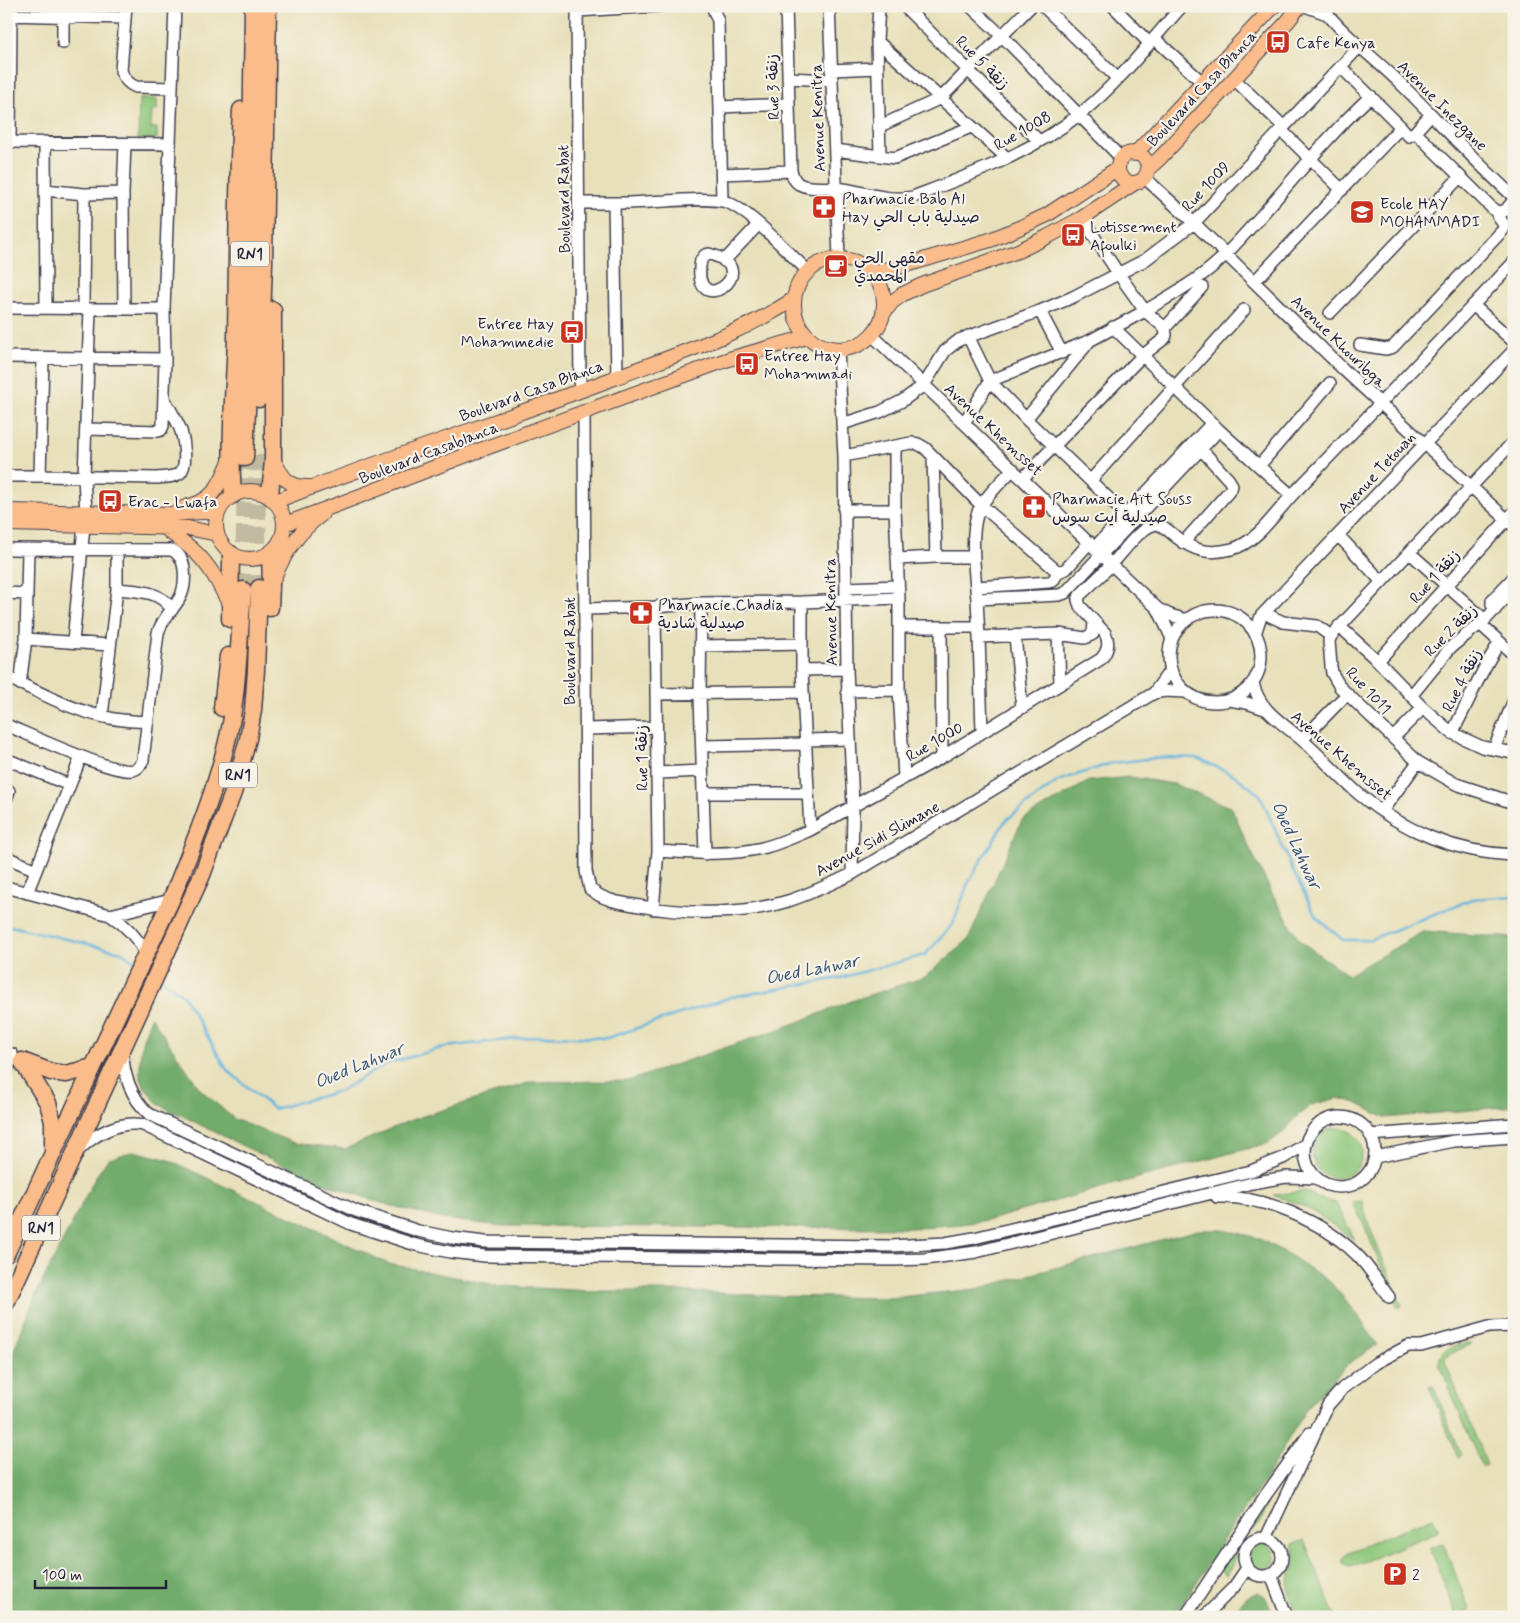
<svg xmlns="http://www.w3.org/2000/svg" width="1520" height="1623" font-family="Mynerve,'Playpen Sans Arabic',sans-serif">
<rect width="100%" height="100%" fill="#f7f3e8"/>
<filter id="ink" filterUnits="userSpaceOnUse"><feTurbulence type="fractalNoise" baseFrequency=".02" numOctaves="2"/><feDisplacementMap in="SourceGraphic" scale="10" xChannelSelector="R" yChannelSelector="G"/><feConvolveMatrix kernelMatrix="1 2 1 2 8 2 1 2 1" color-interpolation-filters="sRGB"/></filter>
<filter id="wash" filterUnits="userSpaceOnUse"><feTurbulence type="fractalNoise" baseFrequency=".0096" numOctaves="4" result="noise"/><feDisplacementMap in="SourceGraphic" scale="20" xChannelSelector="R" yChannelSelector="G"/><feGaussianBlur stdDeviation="1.12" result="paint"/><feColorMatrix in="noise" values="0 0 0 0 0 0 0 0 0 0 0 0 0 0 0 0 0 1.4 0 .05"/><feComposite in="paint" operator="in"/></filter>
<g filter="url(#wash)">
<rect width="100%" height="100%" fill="#e8e0ba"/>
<!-- green -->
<path fill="#8ec77a" stroke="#58745a" d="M139,99H157V110L152,111L151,128H157V139H138Z
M1312 1153a25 25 0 1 1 50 0a25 25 0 1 1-50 0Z
M1306,1191L1317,1198L1336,1203L1355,1240L1320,1216L1303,1206L1273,1195Z
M1362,1201L1368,1223L1402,1306L1398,1308L1364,1225L1353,1203Z
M1466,1343H1470V1345L1456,1351L1445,1358V1362L1487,1465L1482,1467L1439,1363C1440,1348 1454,1347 1466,1343Z
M1433,1385L1461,1456L1458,1458L1429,1386Z
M1265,1500L1268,1502L1258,1526L1244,1537L1237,1547L1233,1566L1226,1575L1220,1570Z
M1433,1517L1438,1528L1437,1532L1351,1567L1346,1566L1343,1563V1558L1346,1553Z
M1304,1540L1335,1615L1330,1617H1298C1293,1606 1289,1597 1289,1585C1288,1569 1301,1565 1292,1545Z
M1443,1543L1470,1611L1457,1616L1430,1549Z
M1249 1557a13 13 0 1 1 26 0a13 13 0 1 1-26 0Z"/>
<!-- forest -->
<path fill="#72ac6a" stroke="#4a6752" d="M1130,777L1174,784L1232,808L1245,839L1272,893L1300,941L1348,975L1424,931L1514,938V1106L1385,1118L1357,1103L1338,1098L1311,1105L1294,1119L1286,1130L1269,1143L1108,1186L993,1219L963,1224L910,1228L501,1226L443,1219L381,1203L315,1180L241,1145L158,1104L145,1088L140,1076V1059L142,1042L151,1017L200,1089L234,1119L294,1143L345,1149L411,1120L531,1082L628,1081L788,1026L857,999L925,977L968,940L1022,820L1089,781Z
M134,1151L169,1160L389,1264L501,1286L590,1291H678L773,1296L889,1298L976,1289L1198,1230H1227L1258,1238L1291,1256L1330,1282L1355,1311L1377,1345L1348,1364L1306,1409L1265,1480L1225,1537L1175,1617H6V1370L36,1294L95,1178L108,1159Z
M1257,1592L1265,1596L1275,1617H1228L1246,1598Z"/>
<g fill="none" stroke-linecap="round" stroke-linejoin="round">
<!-- stream -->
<path stroke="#61b3dd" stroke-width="2.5" d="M6,925L122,952L136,962
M161,979L183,995L227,1070L274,1109L340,1091L386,1064L445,1047L541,1036L607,1038L731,997L840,978L925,955L953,924L968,883L1005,821L1058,781L1112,763L1165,757L1197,758L1234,775L1260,795L1293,871L1316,917L1343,940H1369L1472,899L1514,896"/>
</g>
</g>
<g filter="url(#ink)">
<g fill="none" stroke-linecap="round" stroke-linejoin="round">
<!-- highway-tunnel -->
<path stroke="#c0baa1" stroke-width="16" stroke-dasharray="16 8" stroke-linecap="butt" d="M257,455L259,588
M243,590L245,458"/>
<defs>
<path id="minor" d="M126,6L121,71C124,79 128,84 136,87L172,88
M577,6L580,391
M712,6L718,21L722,201
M786,6L791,171C793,177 794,181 799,184C810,190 825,186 837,188C863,191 887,202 913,197C970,175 1031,153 1080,114C1118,84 1149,43 1182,6
M829,6L839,258
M879,6L877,41L880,156
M904,6L1039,141
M970,6L1002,36L1122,159
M1043,6L1117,78
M1113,6L1149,43
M1305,6L1327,14
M1321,6C1343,35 1372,56 1398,81C1437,119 1473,160 1514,197
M577,11L659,6
M6,15L125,18
M1154,38L1202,82
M877,41L1007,158
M63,43V16
M1341,67L1401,127
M831,70L877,68
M788,78L831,80
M1234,79L1283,126
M720,107L789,104
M1431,114L1415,132L1496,212L1505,211L1514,200
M878,127L941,98L1031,6
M1281,130L1342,190
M6,142L169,144
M10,142L11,15
M45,142L46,308
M835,150L895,158L971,127
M722,174L791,171
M1145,178L1194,223L1344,370L1514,526
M45,190L84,194L123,193
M579,203C596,203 613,203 629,203C651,203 713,195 729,203C753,214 787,252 808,271
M614,203L617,377
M1082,218L1118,273L1145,311C1173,294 1203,278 1226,254C1276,203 1318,144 1371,96
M709,254C769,269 689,325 701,260L705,255Z
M724,261L758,225
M1254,282L1401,127L1409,136L1415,132
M1473,305L1514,342
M6,308L164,309
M83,309L84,194
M124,309L123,193L125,144
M1040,311L1062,353
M1330,313L1460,177
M1113,327L1219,430L1291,495
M872,335L1158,609L1170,615L1187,620
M968,336L990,381L1026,419L1126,515
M1360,345L1386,349L1393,347L1503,230L1504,225L1496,212
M838,350L844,456L847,669L853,806L852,874
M6,357L165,359
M43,358L40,476L157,478C164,477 174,478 180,473C188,465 184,441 181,431C177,420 170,410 165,400
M584,413L586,871L590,889C604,901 622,903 640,906C686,915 743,915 788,901C810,894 831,884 852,874L1154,693L1171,669
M1026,419L1088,343
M964,423L990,381L1091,340L1145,311L1165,328L1202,287
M842,424L880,412L902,401L924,385L945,351L959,340L1040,311L1073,297L1145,260L1194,223L1359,47
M87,429L158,431L161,430L163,426L165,359L164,309L175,6
M1514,441L1331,636L1329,641L1331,666L1332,673L1340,687L1418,762L1456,784L1514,803
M895,447V510L899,598
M844,456L911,443L918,444L925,448L981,505L1058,572L1066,569L1090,542
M933,456L936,557H974
M1259,466L1330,383
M6,476H40
M1023,478L1142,356L1165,338L1166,335L1165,328
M1091,480L1244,310
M844,510H895
M86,513L84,477L90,309
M1338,535L1382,582
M1183,543L1231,489L1232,485L1229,480L1201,449
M1095,547L1212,423
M6,549L172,550C180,554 183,560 184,569C188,606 166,606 158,633L143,760C141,765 138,769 133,770C115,775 28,734 6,725
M1410,553L1485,620
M897,559L936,557
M976,587L1049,582L1053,581L1058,572
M846,588L898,586
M117,589C138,591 160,590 172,610
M6,593L27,594
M977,599C975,575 968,524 982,504C991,491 1003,480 1013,469
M802,602V670L810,830
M701,603L700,695L705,854
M585,609L655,607L701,603L802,602L899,598V690L904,777
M1158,609L1172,639
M1495,610L1492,605V600L1514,577
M1169 656a46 46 0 1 1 92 0a46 46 0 1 1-92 0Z
M1264,613L1283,622L1317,626L1331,636
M1480,624L1514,655
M1339,626L1378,661L1423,708L1452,733L1482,747L1514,753
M899,627H978
M941,628L942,757
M1058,634L1060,684
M1255,634L1261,616L1514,350
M1015,636L1022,708
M979,637L1058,634L1085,638L1093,634L1094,621
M26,639L109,645
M73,642L84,526
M700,646L802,644
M1378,661L1514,512
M802,670L847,669
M6,677C40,692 74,712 110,718C122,721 135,721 148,722
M1253,683C1259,710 1281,722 1301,739C1322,757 1339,777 1360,795C1403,831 1457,853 1514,855
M20,684L26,639L28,549
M847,691L899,690
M1154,693L1165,691L1186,692
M656,694L803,692
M1411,696L1451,647L1485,620L1514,589
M1229,700L1247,703L1265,709
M102,716L117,589V550
M586,729L656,727
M982,732L979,637L977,599L1059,595L1065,593L1219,430
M1452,733C1469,702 1480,671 1500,642
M1393,738L1423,708
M805,740L849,739
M1302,740L1347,694
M702,746L805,744
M1494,749L1514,700
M6,759L69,785
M658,773L702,771
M6,788L9,791L6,800
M703,793H807
M1382,811L1418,762
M658,851C692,853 728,856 762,848C779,844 794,837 810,830L942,757L1101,659C1108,651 1110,643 1105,633L1080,606L1078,600L1080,595C1091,585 1101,575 1111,565C1123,553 1140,526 1157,524C1164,526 1170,532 1176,537C1194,551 1209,555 1232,549C1259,542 1278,508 1298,489C1371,414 1442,338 1514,262
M6,857L36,870
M6,887L110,915C126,925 136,936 145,952
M27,893L81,757
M653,909L658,851L655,607
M110,915L171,900
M123,1049C122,1072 131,1098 149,1114L356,1211L418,1231L452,1238L485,1242L891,1246L945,1243L974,1238L1251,1171L1283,1158L1306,1144
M6,1074L12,1054
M1305 1152a35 35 0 1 1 70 0a35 35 0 1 1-70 0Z
M1370,1135L1514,1124
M78,1151C94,1134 120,1120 143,1125L351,1224L416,1245L450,1252L485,1256L893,1260L925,1259L976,1252L1252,1183L1286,1177L1316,1178
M1375,1157L1454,1141L1514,1137
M1217,1197C1263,1195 1323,1222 1356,1254C1369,1266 1378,1283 1389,1297
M1244 1557a19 19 0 1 1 38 0a19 19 0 1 1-38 0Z
M1266,1538L1328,1405L1343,1388L1376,1363L1408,1346H1421L1489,1327L1514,1326
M1271,1575L1287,1617
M1185,1617L1265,1496L1310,1433
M1204,1617L1234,1587L1247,1568"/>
<path id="major" d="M1118 168a15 15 0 1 1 30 0a15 15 0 1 1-30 0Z
M1135,154L1274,6
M1148,169L1160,158L1288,21L1298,8
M794 304a45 45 0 1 1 90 0a45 45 0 1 1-90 0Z
M870,272L896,268L990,240L1019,228L1047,215L1118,168
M883,314L892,302L903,294L922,285L1018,251L1047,237L1082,218L1133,184
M273,459C282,477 288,488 311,487
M216 525a34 34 0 1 1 68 0a34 34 0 1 1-68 0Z
M276,501C389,457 504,420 617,377C677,354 739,335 794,299
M185,507C215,501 219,485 231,459
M6,511L170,514L219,511
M6,524L188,528L217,534
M285,524L331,507L472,453L729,359L807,337
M164,527C173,535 184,542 193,550C210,565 220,585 230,606
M271,584C283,556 297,532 322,514"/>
<path id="highway" d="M259,399L264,264L268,6
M245,458L248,388L253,6
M233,495C229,443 234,391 236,339C237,263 237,187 241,110
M270,496L273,459V310
M270,608L271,585L270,554
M230,619L231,554
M222,708L228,656
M22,1061L48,1103L53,1122V1149
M22,1061L51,1072L66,1074L93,1067
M6,1254L171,900C194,843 219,784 231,723C239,679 239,634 243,590
M6,1303L202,875L233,793L248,739L253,710L256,670L259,588"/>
</defs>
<!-- minor casing -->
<use href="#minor" stroke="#403e4e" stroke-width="14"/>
<!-- major casing -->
<use href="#major" stroke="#403e4e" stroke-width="16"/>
<!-- highway casing -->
<use href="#highway" stroke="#403e4e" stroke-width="19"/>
<!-- minor -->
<use href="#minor" stroke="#fff" stroke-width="11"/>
<!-- major -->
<use href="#major" stroke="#f9bc8a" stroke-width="14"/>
<!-- highway -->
<use href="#highway" stroke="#f9bc8a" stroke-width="16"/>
</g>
</g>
<!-- icons -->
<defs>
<symbol id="bus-square" viewBox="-11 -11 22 22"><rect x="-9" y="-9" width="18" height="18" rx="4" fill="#c8321e" stroke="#f7f3e8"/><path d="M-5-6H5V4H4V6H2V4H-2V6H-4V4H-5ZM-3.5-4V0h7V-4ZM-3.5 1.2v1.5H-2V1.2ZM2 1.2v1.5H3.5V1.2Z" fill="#fff"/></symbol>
<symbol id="pharmacy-square" viewBox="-11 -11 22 22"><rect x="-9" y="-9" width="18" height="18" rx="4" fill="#c8321e" stroke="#f7f3e8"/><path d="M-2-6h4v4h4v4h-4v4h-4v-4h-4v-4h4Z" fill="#fff"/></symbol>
<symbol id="school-square" viewBox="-11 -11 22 22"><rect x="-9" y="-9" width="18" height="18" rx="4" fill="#c8321e" stroke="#f7f3e8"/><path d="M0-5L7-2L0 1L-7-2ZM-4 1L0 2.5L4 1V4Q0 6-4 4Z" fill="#fff"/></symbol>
<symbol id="cafe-square" viewBox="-11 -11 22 22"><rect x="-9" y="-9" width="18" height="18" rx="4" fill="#c8321e" stroke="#f7f3e8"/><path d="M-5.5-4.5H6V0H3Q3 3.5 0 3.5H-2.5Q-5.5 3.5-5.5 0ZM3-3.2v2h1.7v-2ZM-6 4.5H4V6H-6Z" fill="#fff"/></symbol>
<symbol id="parking-square" viewBox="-11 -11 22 22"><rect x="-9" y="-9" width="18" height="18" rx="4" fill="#c8321e" stroke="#f7f3e8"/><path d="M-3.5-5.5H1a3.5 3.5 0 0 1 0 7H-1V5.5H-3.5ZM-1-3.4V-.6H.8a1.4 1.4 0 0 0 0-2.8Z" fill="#fff"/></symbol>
</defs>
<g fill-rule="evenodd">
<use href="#bus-square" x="1264" y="28" width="28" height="28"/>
<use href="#pharmacy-square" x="810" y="193" width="28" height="28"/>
<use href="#school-square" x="1348" y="198" width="28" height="28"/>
<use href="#bus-square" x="1059" y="221" width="28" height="28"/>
<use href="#cafe-square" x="822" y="252" width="28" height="28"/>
<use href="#bus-square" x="558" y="318" width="28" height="28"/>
<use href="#bus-square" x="733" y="350" width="28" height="28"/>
<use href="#bus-square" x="96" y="487" width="28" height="28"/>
<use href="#pharmacy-square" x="1020" y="493" width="28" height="28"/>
<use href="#pharmacy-square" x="627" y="599" width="28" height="28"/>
<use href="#parking-square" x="1381" y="1560" width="28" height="28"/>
</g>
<g text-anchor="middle" stroke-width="4.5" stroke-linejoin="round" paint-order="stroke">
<!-- shield labels -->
<g fill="#f7f3e8" stroke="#62616f" stroke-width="1">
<rect x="231" y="241.5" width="38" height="25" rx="4"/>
<rect x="219" y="762.5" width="38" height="25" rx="4"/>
<rect x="22" y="1215.5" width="38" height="25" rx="4"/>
</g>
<g font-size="15" font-weight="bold" fill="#22223b">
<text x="250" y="259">RN1</text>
<text x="238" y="780">RN1</text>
<text x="41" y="1233">RN1</text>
</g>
<!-- poi labels -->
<g font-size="16" fill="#22223b" stroke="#f7f3e8" text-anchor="start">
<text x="1296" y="48">Cafe Kenya</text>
<text x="842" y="204">Pharmacie Bab Al<tspan x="842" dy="18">Hay صيدلية باب الحي</tspan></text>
<text x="1380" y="209">Ecole HAY<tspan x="1380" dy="18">MOHAMMADI</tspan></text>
<text x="1090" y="232">Lotissement<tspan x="1090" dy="18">Afoulki</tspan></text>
<text x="854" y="263">مقهى الحي<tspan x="854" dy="18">المحمدي</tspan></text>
<text x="554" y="329" text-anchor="end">Entree Hay<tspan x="554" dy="18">Mohammedie</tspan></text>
<text x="764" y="361">Entree Hay<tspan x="764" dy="18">Mohammadi</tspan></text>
<text x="1052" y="504">Pharmacie Aït Souss<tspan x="1052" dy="18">صيدلية أيت سوس</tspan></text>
<text x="128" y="507">Erac - Lwafa</text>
<text x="658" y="610">Pharmacie Chadia<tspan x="658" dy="18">صيدلية شادية</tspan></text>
<text x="1412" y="1580">2</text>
</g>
<!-- street labels -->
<g font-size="16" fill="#22223b" stroke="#f7f3e8">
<text transform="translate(983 62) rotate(45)" y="6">Rue 5 زنقة</text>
<text transform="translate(772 87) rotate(-92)" y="6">Rue 3 زنقة</text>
<text transform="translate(1201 88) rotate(-47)" y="6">Boulevard Casa Blanca</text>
<text transform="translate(1443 105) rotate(45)" y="6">Avenue Inezgane</text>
<text transform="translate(817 118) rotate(-92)" y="6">Avenue Kenitra</text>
<text transform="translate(1022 130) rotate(-30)" y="6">Rue 1008</text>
<text transform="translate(1205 186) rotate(-47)" y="6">Rue 1009</text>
<text transform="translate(563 199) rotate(-91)" y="6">Boulevard Rabat</text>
<text transform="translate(1339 341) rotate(44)" y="6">Avenue Khouribga</text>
<text transform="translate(531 390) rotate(-20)" y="6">Boulevard Casa Blanca</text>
<text transform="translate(994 429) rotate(43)" y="6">Avenue Khemsset</text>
<text transform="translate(428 452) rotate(-21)" y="6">Boulevard Casablanca</text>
<text transform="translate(1376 472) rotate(-47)" y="6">Avenue Tetouan</text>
<text transform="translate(1434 576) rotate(-48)" y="6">Rue 1 زنقة</text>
<text transform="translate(830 612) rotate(-91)" y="6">Avenue Kenitra</text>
<text transform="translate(1450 630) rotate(-44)" y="6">Rue 2 زنقة</text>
<text transform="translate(569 651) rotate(-90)" y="6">Boulevard Rabat</text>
<text transform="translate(1461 680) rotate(-63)" y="6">Rue 4 زنقة</text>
<text transform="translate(1369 690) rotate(47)" y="6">Rue 1011</text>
<text transform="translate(934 741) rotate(-30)" y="6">Rue 1000</text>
<text transform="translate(1342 755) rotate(41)" y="6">Avenue Khemsset</text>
<text transform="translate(641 758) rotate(-91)" y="6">Rue 1 زنقة</text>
<text transform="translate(877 838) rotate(-29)" y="6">Avenue Sidi Slimane</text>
</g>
<!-- water labels -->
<g font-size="18" font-style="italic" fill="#385574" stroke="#f7f3e8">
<text transform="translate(1297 845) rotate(65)" y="6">Oued Lahwar</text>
<text transform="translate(812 969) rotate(-11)" y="6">Oued Lahwar</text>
<text transform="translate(359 1065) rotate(-22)" y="6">Oued Lahwar</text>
</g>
</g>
<!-- margin -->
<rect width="1520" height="1623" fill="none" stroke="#f7f3e8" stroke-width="25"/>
<!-- scale -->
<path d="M35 1580v8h131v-8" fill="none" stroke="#22223b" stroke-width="2.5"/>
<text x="42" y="1580" font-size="15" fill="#22223b" stroke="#f7f3e8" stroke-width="4" paint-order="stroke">100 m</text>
</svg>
